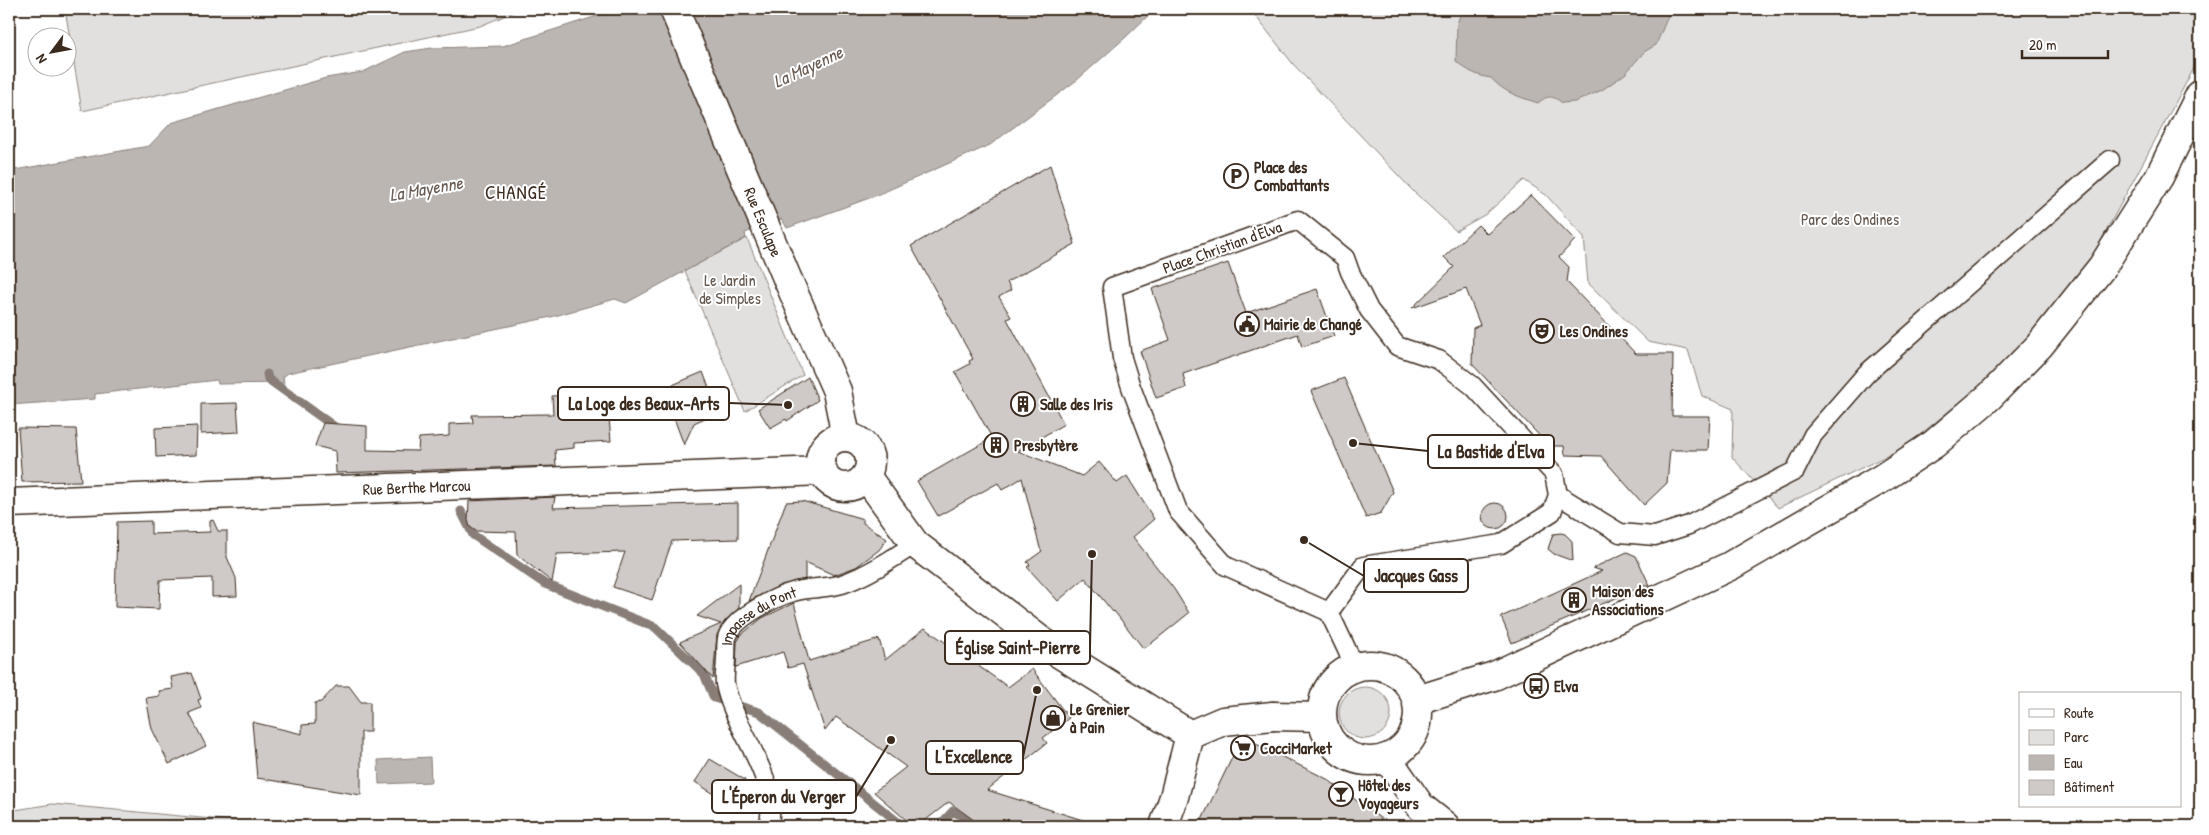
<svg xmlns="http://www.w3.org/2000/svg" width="2209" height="835" font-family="'Patrick Hand',sans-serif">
<rect width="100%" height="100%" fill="#fff"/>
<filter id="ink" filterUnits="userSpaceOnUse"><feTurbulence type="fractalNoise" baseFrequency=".02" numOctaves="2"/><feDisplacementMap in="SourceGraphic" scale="10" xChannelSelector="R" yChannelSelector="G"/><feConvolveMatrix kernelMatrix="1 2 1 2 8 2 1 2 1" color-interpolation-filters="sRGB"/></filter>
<g filter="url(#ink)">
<!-- green -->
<path fill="#e2e0de" stroke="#8e857e" d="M65,9H521L480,26L82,111Z
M1250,9H2200V57L2084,272L2036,328L1982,384L1905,447L1778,508L1732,457L1733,409L1702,396L1688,350L1648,342L1588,283L1584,237L1546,195L1524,180L1486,214L1456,231L1413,191L1293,64Z
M747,238L803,375L745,411L685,271Z
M1339 713a26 26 0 1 1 52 0a26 26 0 1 1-52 0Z
M52,804L287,826H9V811Z"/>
<!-- water -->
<path fill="#bcb6b3" stroke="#887e77" d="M619,9H1155L1126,37L1077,80L990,145L875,196L787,228L782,219L745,233L746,238L626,303L615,299L551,317L288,373L283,377L284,383L218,384L217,380L95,394V399L9,405V171L149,146L171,123L326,78L363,72L405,52L432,48L503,46Z
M1462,9H1671L1656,45L1644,52L1625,74L1602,90L1575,102L1562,103C1552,95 1548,95 1538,103C1520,97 1504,93 1491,78C1477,76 1467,71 1456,61L1457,24Z
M430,757L431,782L379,784L378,760Z"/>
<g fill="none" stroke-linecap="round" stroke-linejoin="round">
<!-- stream -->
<path stroke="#887e77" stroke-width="9" d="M267,374L268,379L339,430
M461,511L473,535L545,584L655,627L704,674L714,698L759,712L903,826
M939,826L953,811L977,826"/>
</g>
<!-- building -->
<path fill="#cfcac7" stroke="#3b2a1e" d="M1050,165L1075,244L1007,282L1011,290L999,297L1011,317L1007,319L1064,424L1018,451L1082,476L1099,462L1117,483L1127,476L1154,519L1133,537L1174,589L1189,613L1148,646L1143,648L1114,611L1113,612L1085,578L1058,601L1027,567L1030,565L1027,562L1042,551L1040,548L1022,478L1002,490L998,483L938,516L917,481L992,438L955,372L970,364L969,361L973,359L911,246Z
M1531,195L1575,240L1559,257L1569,267L1567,282L1636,354H1673L1672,416H1710L1708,450H1670L1667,483L1644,505L1601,456L1565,455L1564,446H1549L1472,364L1473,328L1480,325L1466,289L1412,308L1454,267L1444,257L1478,225L1487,234Z
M1228,263L1246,313L1317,289L1334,336L1302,347L1298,334L1183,374L1186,388L1156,398L1140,351L1170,340L1152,289Z
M703,372L718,412L694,423L684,445L663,389Z
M808,377L818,400L787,421L786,419L770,428L758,409Z
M1344,378L1393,492L1381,513L1366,518L1311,391Z
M607,394L611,441L574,443V448L555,450L556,466L336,473L335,451L315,446L323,423L367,426V450L418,451L419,438L449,436V424L473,423L472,415L553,414L552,396Z
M237,403L239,432L201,434V404Z
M197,426L196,455L156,457L155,428Z
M18,428L76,429L81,481L22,482Z
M555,497L553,508L738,503V539L672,541L652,600L613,587L625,552L557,554L552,582L517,555L516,532L476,531L470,527L468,520L469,501Z
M802,501L863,519V523L887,539L879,550L856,567L834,575L805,562V579L781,585L749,601L786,502Z
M1482 516a13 13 0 1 1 26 0a13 13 0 1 1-26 0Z
M213,520L218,531H227V557L236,578L237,596L212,597V578L160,580L159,609L115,607L117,522L151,521V534L210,532V521Z
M1561,533L1565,534L1572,541L1573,561L1554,554L1548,549L1553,534Z
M1627,552L1636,556L1650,586H1644L1512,643L1501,617L1602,571L1593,568Z
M739,584V608L725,621L717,635L713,679L680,642L721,624L697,616Z
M794,603L809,661L879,639L885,660L925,628L1008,687L1032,669L1069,718L1043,738L1047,743L987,790L1086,821L1085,826H982L949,802L918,826H913L874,792L906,767L836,717L825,731L803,664L788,668L783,652L736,667L737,642L741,635L762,618Z
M192,673L201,699L198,700L201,708L189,713L206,746L169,764L152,729L146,698L160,696L159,691L173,689L171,677Z
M336,686H349L361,702H370V732H361V795L257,778L252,722L302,734V725L315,724V703L321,702Z
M1242,737L1327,779L1391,826H1199Z
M710,759L745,780L730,804L695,782Z"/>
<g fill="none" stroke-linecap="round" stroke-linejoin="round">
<defs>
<g id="service">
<path d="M1558,495L1620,533L1655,536L1689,525L1795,471L1813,435L1867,373L2110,160"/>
<path d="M1329,612L1363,566L1501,544L1552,512L1558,495L1554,474L1473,386L1439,360L1397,346L1369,310L1350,272L1345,258L1298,220L1112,287L1122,358L1131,387L1178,511L1226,566L1329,612L1355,667"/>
<path id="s1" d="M768,826C782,781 734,730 725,684C724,676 726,666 726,658C727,651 725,641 728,635C736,617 775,597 793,592C809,587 826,589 842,584C868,575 892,559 915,544"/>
</g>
<path id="minor" d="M915,544L1049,647L1190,735
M1190,735L1223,721L1273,716
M1164,826L1174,797L1190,735"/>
<g id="tertiary">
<path id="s2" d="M674,9L787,278L837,391L846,437"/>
<circle cx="845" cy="462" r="25"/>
<path d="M866,476L915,544"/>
<path id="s3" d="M9,503L823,471"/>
<circle cx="1370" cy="713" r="48"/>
<path d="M1417,700L1494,676L1730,566L1881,479L1934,444L1989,397L2039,346L2102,267L2159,177L2200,95"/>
<path d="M1273,716L1322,717"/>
<path d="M1387,758L1421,807L1445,826"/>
</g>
</defs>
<!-- service casing -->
<use href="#service" stroke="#3b2a1e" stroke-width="21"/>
<!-- minor casing -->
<use href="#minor" stroke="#3b2a1e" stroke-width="31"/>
<!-- tertiary casing -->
<use href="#tertiary" stroke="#3b2a1e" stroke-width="31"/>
<!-- service -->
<use href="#service" stroke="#fff" stroke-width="18"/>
<!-- minor -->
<use href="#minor" stroke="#fff" stroke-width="28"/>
<!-- tertiary -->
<use href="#tertiary" stroke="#fff" stroke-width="28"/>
</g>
</g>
<!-- icons -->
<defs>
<symbol id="parking-ring" viewBox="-11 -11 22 22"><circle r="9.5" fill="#fff" stroke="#3b2a1e" stroke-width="1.5"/><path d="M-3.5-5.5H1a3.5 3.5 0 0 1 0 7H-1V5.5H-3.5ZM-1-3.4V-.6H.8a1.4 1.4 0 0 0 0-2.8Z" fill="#3b2a1e"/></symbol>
<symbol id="civic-ring" viewBox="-11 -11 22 22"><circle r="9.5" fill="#fff" stroke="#3b2a1e" stroke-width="1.5"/><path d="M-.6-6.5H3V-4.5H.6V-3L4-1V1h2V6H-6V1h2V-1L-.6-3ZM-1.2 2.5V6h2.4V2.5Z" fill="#3b2a1e"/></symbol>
<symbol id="theatre-ring" viewBox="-11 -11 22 22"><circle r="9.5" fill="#fff" stroke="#3b2a1e" stroke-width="1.5"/><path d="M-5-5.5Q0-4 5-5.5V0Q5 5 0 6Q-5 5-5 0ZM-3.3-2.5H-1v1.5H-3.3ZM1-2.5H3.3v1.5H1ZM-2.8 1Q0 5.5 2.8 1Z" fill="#3b2a1e"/></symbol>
<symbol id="building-ring" viewBox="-11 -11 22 22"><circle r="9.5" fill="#fff" stroke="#3b2a1e" stroke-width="1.5"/><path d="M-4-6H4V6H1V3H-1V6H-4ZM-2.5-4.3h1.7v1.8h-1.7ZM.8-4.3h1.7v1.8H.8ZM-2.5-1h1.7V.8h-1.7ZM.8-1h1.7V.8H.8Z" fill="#3b2a1e"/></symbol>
<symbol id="bus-ring" viewBox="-11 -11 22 22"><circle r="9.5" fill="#fff" stroke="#3b2a1e" stroke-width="1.5"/><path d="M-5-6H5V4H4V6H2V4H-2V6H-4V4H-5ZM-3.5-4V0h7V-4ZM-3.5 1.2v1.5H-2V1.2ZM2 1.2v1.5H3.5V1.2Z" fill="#3b2a1e"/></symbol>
<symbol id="shop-ring" viewBox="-11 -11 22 22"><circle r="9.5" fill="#fff" stroke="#3b2a1e" stroke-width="1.5"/><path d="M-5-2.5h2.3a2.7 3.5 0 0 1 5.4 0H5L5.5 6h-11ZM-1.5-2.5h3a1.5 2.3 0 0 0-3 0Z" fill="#3b2a1e"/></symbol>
<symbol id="supermarket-ring" viewBox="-11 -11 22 22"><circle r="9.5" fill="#fff" stroke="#3b2a1e" stroke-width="1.5"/><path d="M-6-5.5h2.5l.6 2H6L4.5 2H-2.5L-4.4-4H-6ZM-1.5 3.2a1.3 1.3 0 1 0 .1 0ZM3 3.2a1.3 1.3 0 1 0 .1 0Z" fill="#3b2a1e"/></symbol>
<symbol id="bar-ring" viewBox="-11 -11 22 22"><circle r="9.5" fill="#fff" stroke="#3b2a1e" stroke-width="1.5"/><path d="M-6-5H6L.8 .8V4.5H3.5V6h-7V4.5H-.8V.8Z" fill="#3b2a1e"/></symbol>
</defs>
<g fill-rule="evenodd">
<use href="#parking-ring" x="1222" y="162" width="28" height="28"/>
<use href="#civic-ring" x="1233" y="310" width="28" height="28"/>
<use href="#theatre-ring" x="1528" y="317" width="28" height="28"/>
<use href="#building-ring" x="1009" y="390" width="28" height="28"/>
<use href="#building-ring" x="982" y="431" width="28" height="28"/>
<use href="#building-ring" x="1560" y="586" width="28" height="28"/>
<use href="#bus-ring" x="1522" y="672" width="28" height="28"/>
<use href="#shop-ring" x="1039" y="704" width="28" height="28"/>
<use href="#supermarket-ring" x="1229" y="734" width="28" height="28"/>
<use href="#bar-ring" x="1327" y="780" width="28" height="28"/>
</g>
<g text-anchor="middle" stroke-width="4" stroke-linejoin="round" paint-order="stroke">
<!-- poi labels -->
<g font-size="16" font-weight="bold" fill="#3b2a1e" stroke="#fff" text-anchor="start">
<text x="1254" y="173">Place des<tspan x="1254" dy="18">Combattants</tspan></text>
<text x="1264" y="330">Mairie de Changé</text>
<text x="1560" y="337">Les Ondines</text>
<text x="1040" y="410">Salle des Iris</text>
<text x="1014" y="451">Presbytère</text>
<text x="1592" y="597">Maison des<tspan x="1592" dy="18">Associations</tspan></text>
<text x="1554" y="692">Elva</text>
<text x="1070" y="715">Le Grenier<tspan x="1070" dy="18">à Pain</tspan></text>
<text x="1260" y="754">CocciMarket</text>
<text x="1358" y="791">Hôtel des<tspan x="1358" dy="18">Voyageurs</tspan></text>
</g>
<!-- park labels -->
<g font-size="16" fill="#65584e" stroke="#fff">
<text x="1850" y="225">Parc des Ondines</text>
<text x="730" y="286">Le Jardin<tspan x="730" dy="18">de Simples</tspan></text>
</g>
<!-- street labels -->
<g font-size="16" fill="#3b2a1e" stroke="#fff">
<text dy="6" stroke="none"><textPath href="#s2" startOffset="231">Rue Esculape</textPath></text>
<text transform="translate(1222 247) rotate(-20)" y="6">Place Christian d'Elva</text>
<text dy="6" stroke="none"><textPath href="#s3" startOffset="408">Rue Berthe Marcou</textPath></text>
<text dy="6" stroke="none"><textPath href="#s1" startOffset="236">Impasse du Pont</textPath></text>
</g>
<!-- water labels -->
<g font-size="18" font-style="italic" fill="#685b52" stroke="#fff">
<text transform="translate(808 67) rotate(-25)" y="6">La Mayenne</text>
<text transform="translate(426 189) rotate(-10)" y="6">La Mayenne</text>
</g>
<!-- quarter labels -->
<g font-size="19" letter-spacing="1" fill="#3b2a1e" stroke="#fff">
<text x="516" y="199">CHANGÉ</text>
</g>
</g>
<!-- callouts -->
<path fill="none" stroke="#3b2a1e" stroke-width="2" d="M788 405L729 403M1353 443L1428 451M1304 540L1364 576M1092 554L1090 647M1037 690L1023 757M891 740L856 797"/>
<g fill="#3b2a1e" stroke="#fff" stroke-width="2">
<circle cx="788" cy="405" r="5"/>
<circle cx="1353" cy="443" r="5"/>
<circle cx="1304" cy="540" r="5"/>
<circle cx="1092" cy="554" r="5"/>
<circle cx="1037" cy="690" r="5"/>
<circle cx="891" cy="740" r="5"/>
</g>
<g fill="#fff" stroke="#3b2a1e" stroke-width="2">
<rect x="558" y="387" width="171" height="33" rx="5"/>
<rect x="1428" y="435" width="126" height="33" rx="5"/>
<rect x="1364" y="559" width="104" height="33" rx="5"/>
<rect x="945" y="631" width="145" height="33" rx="5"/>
<rect x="926" y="741" width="97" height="33" rx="5"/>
<rect x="712" y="780" width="144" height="33" rx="5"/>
</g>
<g font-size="18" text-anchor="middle" font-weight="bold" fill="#3b2a1e">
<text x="644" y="410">La Loge des Beaux-Arts</text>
<text x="1491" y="458">La Bastide d'Elva</text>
<text x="1416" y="582">Jacques Gass</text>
<text x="1018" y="654">Église Saint-Pierre</text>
<text x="974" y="763">L'Excellence</text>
<text x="784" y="803">L'Éperon du Verger</text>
</g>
<!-- margin -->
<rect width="2209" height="835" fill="none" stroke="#fff" stroke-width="30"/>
<rect x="15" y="15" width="2179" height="805" fill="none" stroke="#3b2a1e" stroke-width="2" filter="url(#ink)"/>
<!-- legend -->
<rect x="2019" y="692" width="162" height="115" fill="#ffffff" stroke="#b1aaa5"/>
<rect x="2029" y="709" width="25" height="8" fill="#ffffff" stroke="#b1aaa5"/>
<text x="2064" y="718" font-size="15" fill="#3b2a1e">Route</text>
<rect x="2029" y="730" width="25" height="15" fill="#e2e0de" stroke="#b1aaa5"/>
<text x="2064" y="742" font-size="15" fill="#3b2a1e">Parc</text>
<rect x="2029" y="755" width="25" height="15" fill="#bcb6b3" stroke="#b1aaa5"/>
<text x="2064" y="768" font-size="15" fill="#3b2a1e">Eau</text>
<rect x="2029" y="780" width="25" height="15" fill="#cfcac7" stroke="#b1aaa5"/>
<text x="2064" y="792" font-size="15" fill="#3b2a1e">Bâtiment</text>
<!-- north arrow -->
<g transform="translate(52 52) rotate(238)"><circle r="24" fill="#ffffff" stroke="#b1aaa5"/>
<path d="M0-4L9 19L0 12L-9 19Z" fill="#3b2a1e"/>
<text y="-8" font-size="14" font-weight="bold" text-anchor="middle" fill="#3b2a1e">N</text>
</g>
<!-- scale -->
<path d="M2022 50v8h86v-8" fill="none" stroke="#3b2a1e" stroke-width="2.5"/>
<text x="2029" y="50" font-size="15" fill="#3b2a1e" stroke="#ffffff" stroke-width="4" paint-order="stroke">20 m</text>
</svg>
